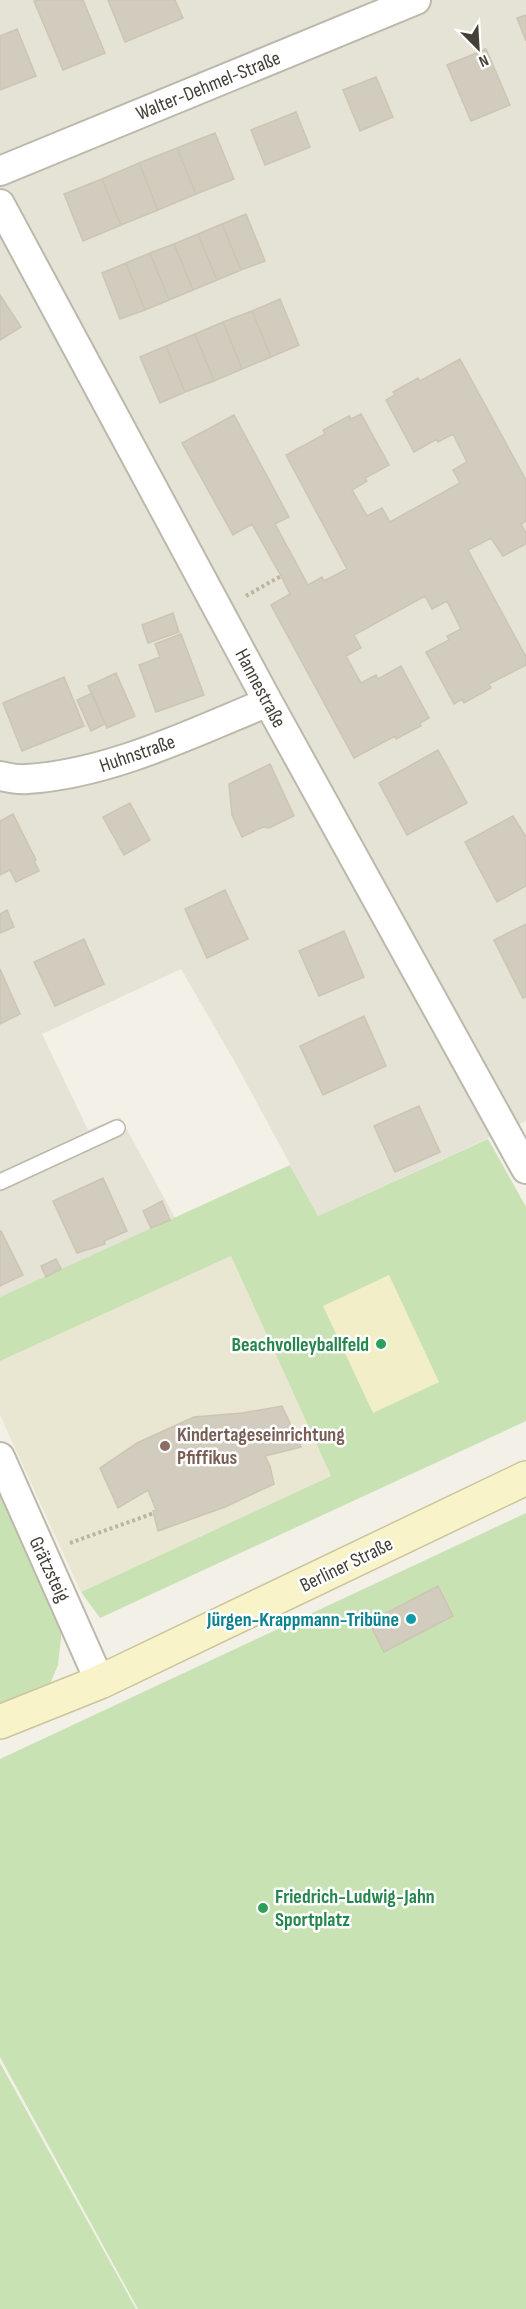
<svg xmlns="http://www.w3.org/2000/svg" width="526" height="2309" font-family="'Sofia Sans Condensed',sans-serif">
<rect width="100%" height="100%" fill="#f2f0e7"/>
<!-- residential -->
<path fill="#e5e2d6" d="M0,0H526V1121L318,1216L236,1064L181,969L42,1034L88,1130L120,1117L175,1218L0,1297Z"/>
<!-- education -->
<path fill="#e9e6d2" d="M231,1256L331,1476L81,1592L0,1415V1361Z"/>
<!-- green -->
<path fill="#c8e2b4" d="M488,1139L526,1207V1421L100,1618L81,1592L331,1476L231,1256L0,1361V1297L290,1165L318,1216Z
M0,1492L62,1629L58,1665L50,1684L0,1704Z
M526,1513V2309H138L0,2057V1759Z
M0,2063L136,2309H0Z"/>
<!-- sand -->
<path fill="#f2eec7" d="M389,1275L439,1382L373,1413L323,1306Z"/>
<!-- building -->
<path fill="#d2ccbe" stroke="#ccc5b2" stroke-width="1.5" d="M36,0H83L105,53L63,70L34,1Z
M108,0H175L183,18L125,42Z
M526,15V41L517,18Z
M17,29L36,76L0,90V36Z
M486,49L510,105L471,121L447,65Z
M376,77L393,117L360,131L343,90Z
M296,112L310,147L265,165L251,130Z
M215,133L234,179L196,194L177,148Z
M177,148L196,194L158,210L139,163Z
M139,163L158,210L121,225L102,179Z
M102,179L121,225L83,241L64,194Z
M246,214L265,261L241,270L222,224Z
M222,224L241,270L217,280L198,234Z
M198,234L217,280L193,290L174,244Z
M174,244L193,290L169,300L150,253Z
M150,253L169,300L145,310L126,263Z
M126,263L145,310L120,319L102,273Z
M0,295L21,327L0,340Z
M280,299L299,345L271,357L252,311Z
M252,311L271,357L242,369L223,322Z
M223,322L242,369L214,381L195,334Z
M195,334L214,381L185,392L166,346Z
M166,346L185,392L160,403L140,357Z
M460,359L526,480V521L521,524L526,533V544L503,556L491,538L468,550L526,657V665L489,684L491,688L464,703L462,699L454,704L426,652L449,640L447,636L461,629L447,601L432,609L425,596L354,635L361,648L346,656L361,683L376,675L378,679L401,666L429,718L420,723L421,726L396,739L395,736L354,758L271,605L290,594L281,576L252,524L233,535L182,443L234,415L289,517L275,524L308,585L322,577L324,581L347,569L286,455L325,434L323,430L349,416L351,419L361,414L389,465L365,478L367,481L352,490L367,516L382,508L390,522L460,483L453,470L467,462L453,434L438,442L437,439L414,452L386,400L395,395L393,392L418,378L420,381Z
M173,613L179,632L148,643L142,625Z
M181,634L204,695L156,712L139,665L160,657L155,644Z
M116,673L135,716L107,728L88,686Z
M64,677L84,726L22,751L3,703Z
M92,693L105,724L91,731L77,700Z
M438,750L467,803L407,835L379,783Z
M270,764L294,816L269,828L263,827L242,837L232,815L229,784Z
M130,803L150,840L124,855L103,817Z
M13,814L36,860L34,861L39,871L16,882L10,870L0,875V821Z
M513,816L526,837V886L497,902L465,842Z
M225,890L248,939L207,958L185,909Z
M7,910L14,927L0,933V914Z
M526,924V997L523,998L494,940Z
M344,931L364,977L319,996L299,951Z
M84,939L104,984L55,1006L34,962Z
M0,969L20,1014L0,1024Z
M364,1016L386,1066L323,1095L300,1046Z
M419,1106L440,1152L395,1172L374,1126Z
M103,1178L127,1231L104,1241L105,1244L77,1253L53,1201Z
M162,1201L170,1220L151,1228L143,1211Z
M1,1231L23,1275L0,1286V1232Z
M56,1259L61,1269L46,1277L41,1266Z
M282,1406L301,1447L265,1456L270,1466L274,1484L225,1507L158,1531L153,1511L156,1510L148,1490L118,1508L100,1468L137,1443L194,1417L242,1413Z
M438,1586L453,1616L384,1652L369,1622Z"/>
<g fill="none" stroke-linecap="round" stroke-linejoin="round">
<defs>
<path id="lane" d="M0,1182L117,1128"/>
<path id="street" d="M0,171L416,0
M0,204L268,702L526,1169
M0,776C9,778 19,780 27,779C109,774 193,733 268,702
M0,1457L100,1682"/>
<path id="secondary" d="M0,1722L100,1682L526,1478"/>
</defs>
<!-- lane casing -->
<use href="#lane" stroke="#bcb8ab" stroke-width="18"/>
<!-- street casing -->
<use href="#street" stroke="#bcb8ab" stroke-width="32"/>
<!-- secondary casing -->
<use href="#secondary" stroke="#cdc59b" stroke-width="36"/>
<!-- path -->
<path stroke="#bcb59d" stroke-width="4" stroke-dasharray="3 3" stroke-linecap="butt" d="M246,596L281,576
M70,1543L154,1513"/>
<!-- lane -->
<use href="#lane" stroke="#fff" stroke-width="15"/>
<!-- street -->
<use href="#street" stroke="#fff" stroke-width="28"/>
<!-- secondary -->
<use href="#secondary" stroke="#f9f3ca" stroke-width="33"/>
</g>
<!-- markers -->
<g fill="#2e9e5b" stroke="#fff" stroke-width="2">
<circle cx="381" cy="1344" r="6"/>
<circle cx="263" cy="1908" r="6"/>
</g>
<circle fill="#8d6e63" stroke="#fff" stroke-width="2" cx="165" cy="1446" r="6"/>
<circle fill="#0f9aa8" stroke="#fff" stroke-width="2" cx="411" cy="1619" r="6"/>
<g text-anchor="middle" stroke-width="5" stroke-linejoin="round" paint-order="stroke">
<!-- street labels -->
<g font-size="20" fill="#444037" stroke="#fff">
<text transform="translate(208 85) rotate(-22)" y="7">Walter-Dehmel-Straße</text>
<text transform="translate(261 688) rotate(62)" y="7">Hannestraße</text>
<text transform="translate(137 753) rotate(-19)" y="7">Huhnstraße</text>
<text transform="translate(346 1564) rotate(-26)" y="7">Berliner Straße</text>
<text transform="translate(50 1569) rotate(65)" y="7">Grätzsteig</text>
</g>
<!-- leisure labels -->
<g font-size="20" font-weight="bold" fill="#27864d" stroke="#fff" text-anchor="end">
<text x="369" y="1351">Beachvolleyballfeld</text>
<text x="275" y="1903" text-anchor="start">Friedrich-Ludwig-Jahn<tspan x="275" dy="23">Sportplatz</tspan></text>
</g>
<!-- education labels -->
<g font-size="20" font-weight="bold" fill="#785e54" stroke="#fff" text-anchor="start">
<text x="177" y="1441">Kindertageseinrichtung<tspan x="177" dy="23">Pfiffikus</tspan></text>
</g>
<!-- culture labels -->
<g font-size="20" font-weight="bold" fill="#0d838f" stroke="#fff" text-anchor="end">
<text x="399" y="1626">Jürgen-Krappmann-Tribüne</text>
</g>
</g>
<!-- north arrow -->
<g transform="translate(478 48) rotate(156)" stroke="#ffffff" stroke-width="4.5" paint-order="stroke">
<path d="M0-4.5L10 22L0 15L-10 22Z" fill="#444037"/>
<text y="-9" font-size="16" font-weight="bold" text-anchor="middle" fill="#444037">N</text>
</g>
</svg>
